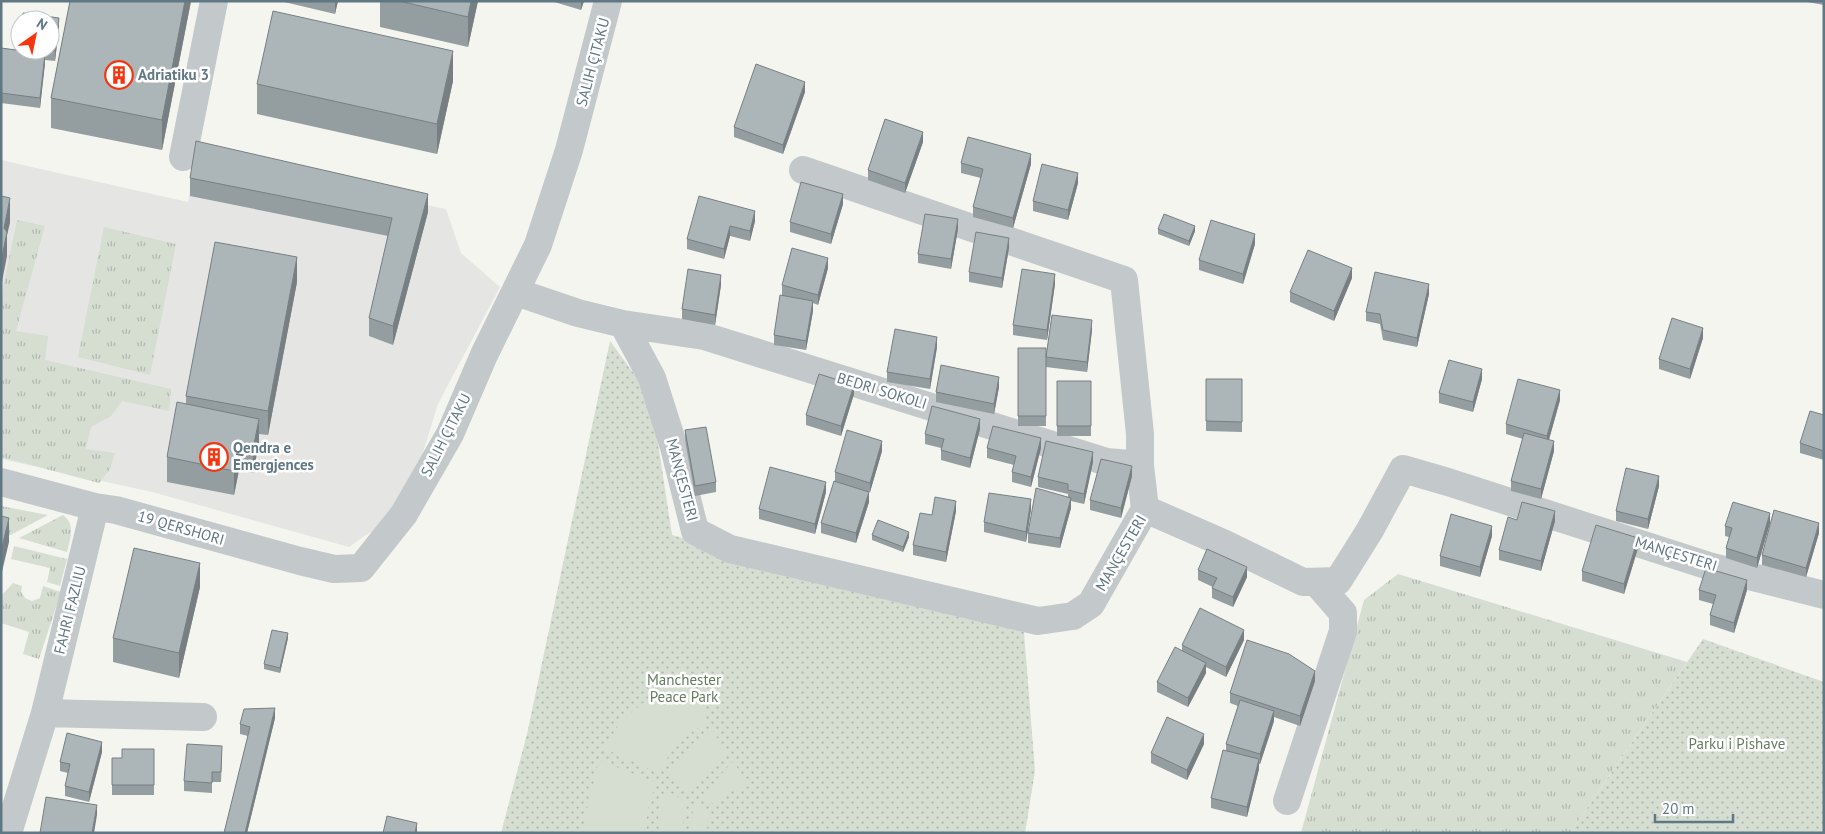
<svg xmlns="http://www.w3.org/2000/svg" width="1825" height="834" font-family="'PT Sans',sans-serif">
<defs>
<pattern id="grass-tufts" width="24" height="20" patternUnits="userSpaceOnUse" patternTransform="scale(1.25)"><rect width="24" height="20" fill="#d6ddd1"/><path d="M3 7l-1-3M5 7V3M7 7l1-3M15 17l-1-3M17 17v-4M19 17l1-3" fill="none" stroke="#b1b8af"/></pattern>
<pattern id="park-dots" width="8" height="8" patternUnits="userSpaceOnUse" patternTransform="scale(1.25)"><rect width="8" height="8" fill="#d6ddd1"/><path d="M2 2h.1M6 6h.1" fill="none" stroke="#b1b8af" stroke-width="1.8" stroke-linecap="round"/></pattern>
</defs>
<rect width="100%" height="100%" fill="#f5f5f0"/>
<!-- built -->
<path fill="#e5e6e4" d="M196,159L446,209L461,253L500,287L438,404L404,514L366,535L349,547L152,492L1,459V160L188,202Z"/>
<!-- grass -->
<path fill="url(#grass-tufts)" d="M17,220L45,226L16,331L48,336L45,360L171,389L169,411L122,401L111,416L91,427L86,449L115,453L110,469L99,483L1,457V297Z
M104,227L176,244L150,375L78,357Z
M1,506L48,515L5,538L1,537Z
M63,515C76,524 70,539 67,552L19,538Z
M14,546L67,559L60,586L47,582L50,568L11,559Z
M1398,574L1687,662L1570,833H1301L1364,600Z
M13,583L22,586L21,592L25,598L32,601L40,598L43,586L61,592L39,659L23,654L29,632L1,623V596Z"/>
<!-- park -->
<path fill="url(#park-dots)" d="M610,341L651,397L672,535L1024,632L1035,771L1025,833H501L527,734Z
M1703,639L1824,682V833H1570Z"/>
<!-- garden -->
<path fill="#d6ddd1" d="M688,673L708,722C682,737 673,748 658,773L605,749L620,722L650,697Z
M713,731L727,753L690,791L668,776C680,759 692,738 713,731Z
M599,760L656,783L647,812V833H583L586,813Z
M733,761L749,786L729,792L715,805L702,796Z
M665,789L687,803L681,833H659L658,812Z
M694,804L711,812L706,833H689Z"/>
<g fill="none" stroke-linecap="round" stroke-linejoin="round">
<!-- minor -->
<path stroke="#c3c8ca" stroke-width="28" d="M183,157L214,1
M803,170L1124,280L1140,434V465L1145,509
M516,292L578,313L623,324L704,336L1107,462L1140,465
M623,324L652,378L674,447L695,531L730,549L1038,621L1073,616L1091,604L1145,509
M1,482L95,507L116,510L300,561L334,569L361,568L404,514L450,434L484,355L538,245L569,150L608,1
M1145,509L1223,543L1303,582L1338,581L1370,530L1403,469L1448,482L1709,566L1824,595
M45,713L203,717
M1287,801L1343,631V613L1316,582
M8,833L45,713L95,507"/>
</g>
<!-- wall -->
<path fill="#949d9f" d="M70,1H191L162,150L51,128V98Z
M280,1H338L335,14Z
M380,1H478L468,47L380,27Z
M551,1H584L581,10Z
M1802,1H1824V5Z
M59,27L55,61L45,60L40,108L1,103V48L20,50V43V50H50Z
M453,81L437,154L257,114V84Z
M805,92L783,154L734,137V127Z
M923,142L905,193L868,180V170Z
M961,163L1031,164L1013,228L973,217V207L981,178L961,173Z
M190,178L428,212L393,345L369,336V318L388,236L190,196Z
M1078,183L1068,220L1033,211V201Z
M843,204L831,244L790,232V222Z
M755,211V221L750,241L730,236L724,259L687,249V239Z
M958,229L951,269L918,263V254Z
M1158,229L1195,231L1189,246L1158,234Z
M1255,244L1243,284L1199,270V260Z
M1009,248L1002,288L969,282V272Z
M828,268L818,305L813,303V311L806,350L774,345V335L782,295V285Z
M1352,278L1334,321L1290,302V292Z
M297,282L268,435L259,434V443L253,473L239,470L234,495L167,482V457L186,404V396Z
M1055,284L1047,340L1013,335V325Z
M721,285L715,325L682,319V309Z
M1429,294L1417,347L1383,340L1380,324L1366,321V312Z
M1092,330L1087,372L1046,367V357Z
M1824,331V344L1823,343V334Z
M1703,338L1690,379L1659,369V359Z
M937,347L930,389L887,382V372Z
M1018,348H1046V426H1018Z
M1242,379V432L1206,431V421Z
M1482,379L1473,412L1439,403V393Z
M1057,381H1091V436H1057Z
M999,387L994,414L936,402V392Z
M854,394L841,436L806,425V415Z
M1560,400L1549,440L1554,451L1541,499L1511,491V481L1523,439L1506,434V424Z
M1824,415V460L1800,453V443Z
M980,429L970,468L941,460V448L925,444V434Z
M685,430L716,482V492L695,496L685,440Z
M987,448H1041L1031,487L1012,482V472L1014,465L987,458Z
M882,451L870,492H869V502L856,543L821,533V523L835,482V472Z
M1093,462L1084,504L1071,501V508L1060,548L1028,543V533L1068,497V494L1038,487V477Z
M1132,476L1121,518L1090,510V500Z
M1659,486L1648,529L1616,521V511Z
M826,492L815,534L759,519V509Z
M1031,509L1026,542L984,532V522Z
M956,511L946,562L913,555V545L932,515Z
M1517,520L1555,521L1541,571L1499,560V550Z
M1770,523L1757,568L1726,558V548L1729,537L1725,536V526Z
M1819,533L1806,577L1762,565V555Z
M872,535L909,537L903,552L872,540Z
M1492,536L1480,577L1440,566V556Z
M1638,548L1624,594L1582,581V571Z
M1198,570L1247,577L1233,607L1212,598V588L1213,587L1198,580Z
M200,587L179,678L113,662V638Z
M1699,590H1747L1734,633L1710,625V615L1713,604L1699,600Z
M288,638L280,673L264,669V664Z
M1244,640L1226,677L1206,667V673L1188,707L1157,692V682L1182,650V645Z
M1315,681L1300,726L1274,717V721L1260,764H1259V769L1247,817L1211,808V798L1226,751V744L1238,706L1230,703V693Z
M275,718L247,833H224L248,736L240,734V724Z
M1204,744L1187,780L1151,763V753Z
M154,749V795H112V758H122Z
M102,752L89,802L65,796V786L68,773L60,771V762Z
M222,756L221,782H212V793L184,791V781Z"/>
<!-- shaded-wall -->
<path fill="#787f82" d="M185,1H191L162,150V120Z
M335,1H338L335,14Z
M471,1H478L468,47V17Z
M581,1H584L581,10Z
M59,18V27L55,61V51Z
M453,51V81L437,154V124Z
M45,54V64L40,108V98Z
M805,82V92L783,154V145Z
M923,132V142L905,193V183Z
M1031,154V164L1013,228V218Z
M1078,173V183L1068,220V210Z
M428,194V212L393,345V326Z
M843,194V204L831,244V234Z
M10,198V223L7,235V256L1,287V262L4,228Z
M755,211V221L750,241V231Z
M958,219V229L951,269V259Z
M730,226V236L724,259V249Z
M1195,226V231L1189,246V241Z
M1255,234V244L1243,284V274Z
M1009,238V248L1002,288V278Z
M297,257V282L268,435V411Z
M828,258V268L818,305V295Z
M1352,268V278L1334,321V311Z
M1055,274V284L1047,340V330Z
M721,275V285L715,325V315Z
M1429,284V294L1417,347V338Z
M813,301V311L806,350V341Z
M1092,320V330L1087,372V362Z
M1703,328V338L1690,379V369Z
M937,337V347L930,389V379Z
M1482,369V379L1473,412V402Z
M999,377V387L994,414V404Z
M854,385V394L841,436V426Z
M1560,390V400L1547,446V436Z
M259,419V443L253,473V449Z
M980,419V429L970,468V458Z
M1041,438V448L1031,487V477Z
M882,441V451L870,492V483Z
M1554,441V451L1541,499V489Z
M239,446V470L234,495V471Z
M1093,452V462L1084,504V494Z
M1132,466V476L1121,518V508Z
M1659,476V486L1648,529V519Z
M826,482V492L815,534V524Z
M869,492V502L856,543V533Z
M1071,498V508L1060,548V538Z
M1031,499V509L1026,542V532Z
M956,501V511L946,562V552Z
M1555,511V521L1541,571V561Z
M1770,513V523L1757,568V558Z
M9,518V542L1,576V551Z
M1819,523V533L1806,577V568Z
M1492,526V536L1480,577V567Z
M909,532V537L903,552V547Z
M1638,538V548L1624,594V584Z
M200,563V587L179,678V653Z
M1247,567V577L1233,607V597Z
M1747,580V590L1734,633V623Z
M1244,630V640L1226,677V667Z
M288,633V638L280,673V668Z
M1206,663V673L1188,707V698Z
M1315,671V681L1300,726V716Z
M275,708V718L247,833H245Z
M1274,711V721L1260,764V754Z
M1204,734V744L1187,780V770Z
M102,742V752L89,802V792Z
M1259,759V769L1247,817V807Z
M97,805V815L94,833H92Z
M417,823V833H415Z"/>
<!-- building -->
<path fill="#acb6b9" stroke="#787f82" d="M70,1H185L162,120L51,98Z
M399,1H471L468,17Z
M273,11L453,51L437,124L257,84Z
M23,13L59,18L55,51L46,50H50V20H23Z
M1,48L45,54L40,98L1,93Z
M756,64L805,82L783,145L734,127Z
M885,119L923,132L905,183L868,170Z
M968,137L1031,154L1013,218L973,207L983,169L961,163Z
M196,141L428,194L393,326L369,318L392,218L190,178Z
M1042,164L1078,173L1068,210L1033,201Z
M801,182L843,194L831,234L790,222Z
M1,196L10,198L4,228L7,232L1,262Z
M699,196L755,211L750,231L730,226L724,249L687,239Z
M925,214L958,219L951,259L918,254Z
M1164,214L1195,226L1189,241L1158,229Z
M1211,220L1255,234L1243,274L1199,260Z
M976,232L1009,238L1002,278L969,272Z
M215,242L297,257L268,411L186,396Z
M792,248L828,258L818,295L782,285Z
M1308,250L1352,268L1334,311L1290,292Z
M688,269L721,275L715,315L682,309Z
M1022,269L1055,274L1047,330L1013,325Z
M1375,272L1429,284L1417,338L1383,330L1380,314L1366,312Z
M780,295L813,301L806,341L774,335Z
M1052,315L1092,320L1087,362L1046,357Z
M1672,318L1703,328L1690,369L1659,359Z
M895,329L937,337L930,379L887,372Z
M1018,348H1046V416H1018Z
M1449,360L1482,369L1473,402L1439,393Z
M941,365L999,377L994,404L936,392Z
M819,374L854,385L841,426L806,415Z
M1206,379H1242V422L1206,421Z
M1518,379L1560,390L1547,436L1506,424Z
M1057,381H1091V426H1057Z
M177,402L259,419L253,449L239,446L234,471L167,457Z
M932,406L980,419L970,458L941,450L944,439L925,434Z
M1810,411L1824,415V451L1800,443Z
M993,426L1041,438L1031,477L1012,472L1016,456L987,448Z
M706,427L716,482L695,486L685,430Z
M847,430L882,441L870,483L835,472Z
M1524,433L1554,441L1541,489L1511,481Z
M1046,441L1093,452L1084,494L1068,490V484L1038,477Z
M1101,459L1132,466L1121,508L1090,500Z
M770,467L826,482L815,524L759,509Z
M1626,468L1659,476L1648,519L1616,511Z
M834,481L869,492L856,533L821,523Z
M1036,488L1071,498L1060,538L1028,533Z
M989,493L1031,499L1026,532L984,522Z
M935,497L956,501L946,552L913,545L920,513L932,515Z
M1522,502L1555,511L1541,561L1499,550L1508,517L1517,520Z
M1733,502L1770,513L1757,558L1726,548L1732,528L1725,526Z
M1774,510L1819,523L1806,568L1762,555Z
M1451,514L1492,526L1480,567L1440,556Z
M1,516L9,518L1,551Z
M878,520L909,532L903,547L872,535Z
M1596,525L1638,538L1624,584L1582,571Z
M134,548L200,563L179,653L113,638Z
M1207,549L1247,567L1233,597L1212,588L1217,578L1198,570Z
M1706,568L1747,580L1734,623L1710,615L1716,595L1699,590Z
M1200,608L1244,630L1226,667L1182,645Z
M272,630L288,633L280,668L264,664Z
M1247,640L1289,654L1315,671L1300,716L1230,693Z
M1175,647L1206,663L1188,698L1157,682Z
M1240,700L1274,711L1260,754L1226,744Z
M275,708L245,833H224L250,727L240,724L244,709Z
M1167,717L1204,734L1187,770L1151,753Z
M67,733L102,742L89,792L65,786L70,764L60,762Z
M187,744L222,746L221,772H212V783L184,781Z
M122,749H154V785H112V758H122Z
M1223,750L1259,759L1247,807L1211,798Z
M46,797L97,805L92,833H40Z
M387,816L417,823L415,833H383Z"/>
<!-- icons -->
<defs>
<symbol id="building-ring" viewBox="-11 -11 22 22"><circle r="9.5" fill="#fff" stroke="#f53510" stroke-width="1.5"/><path d="M-4-6H4V6H1V3H-1V6H-4ZM-2.5-4.3h1.7v1.8h-1.7ZM.8-4.3h1.7v1.8H.8ZM-2.5-1h1.7V.8h-1.7ZM.8-1h1.7V.8H.8Z" fill="#f53510"/></symbol>
</defs>
<g fill-rule="evenodd">
<use href="#building-ring" x="103" y="59" width="32" height="32"/>
<use href="#building-ring" x="198" y="441" width="32" height="32"/>
</g>
<g text-anchor="middle" stroke-width="5" stroke-linejoin="round" paint-order="stroke">
<!-- street labels -->
<g font-size="15" fill="#607784" stroke="#fff">
<text transform="translate(593 62) rotate(-75)" y="5">SALIH ÇITAKU</text>
<text transform="translate(882 391) rotate(17)" y="5">BEDRI SOKOLI</text>
<text transform="translate(446 435) rotate(-63)" y="5">SALIH ÇITAKU</text>
<text transform="translate(682 480) rotate(75)" y="5">MANÇESTERI</text>
<text transform="translate(181 528) rotate(16)" y="5">19 QERSHORI</text>
<text transform="translate(1121 553) rotate(-60)" y="5">MANÇESTERI</text>
<text transform="translate(1676 554) rotate(17)" y="5">MANÇESTERI</text>
<text transform="translate(70 610) rotate(-76)" y="5">FAHRI FAZLIU</text>
</g>
<!-- poi labels -->
<g font-size="15" font-weight="bold" fill="#607784" stroke="#fff" text-anchor="start">
<text x="138" y="80">Adriatiku 3</text>
<text x="233" y="453">Qendra e<tspan x="233" dy="17">Emergjences</tspan></text>
</g>
<!-- park labels -->
<g font-size="15" fill="#677b60" stroke="#fff">
<text x="684" y="685">Manchester<tspan x="684" dy="17">Peace Park</tspan></text>
<text x="1737" y="749">Parku i Pishave</text>
</g>
</g>
<!-- border -->
<rect width="1825" height="834" fill="none" stroke="#607784" stroke-width="5"/>
<!-- north arrow -->
<g transform="translate(35 35) rotate(33)"><circle r="24" fill="#ffffff" stroke="#bfc9ce"/>
<path d="M0-4L9 19L0 12L-9 19Z" fill="#f53510"/>
<text y="-8" font-size="14" font-weight="bold" text-anchor="middle" fill="#607784">N</text>
</g>
<!-- scale -->
<path d="M1655 814v8h78v-8" fill="none" stroke="#607784" stroke-width="2.5"/>
<text x="1662" y="814" font-size="15" fill="#607784" stroke="#ffffff" stroke-width="4" paint-order="stroke">20 m</text>
</svg>
